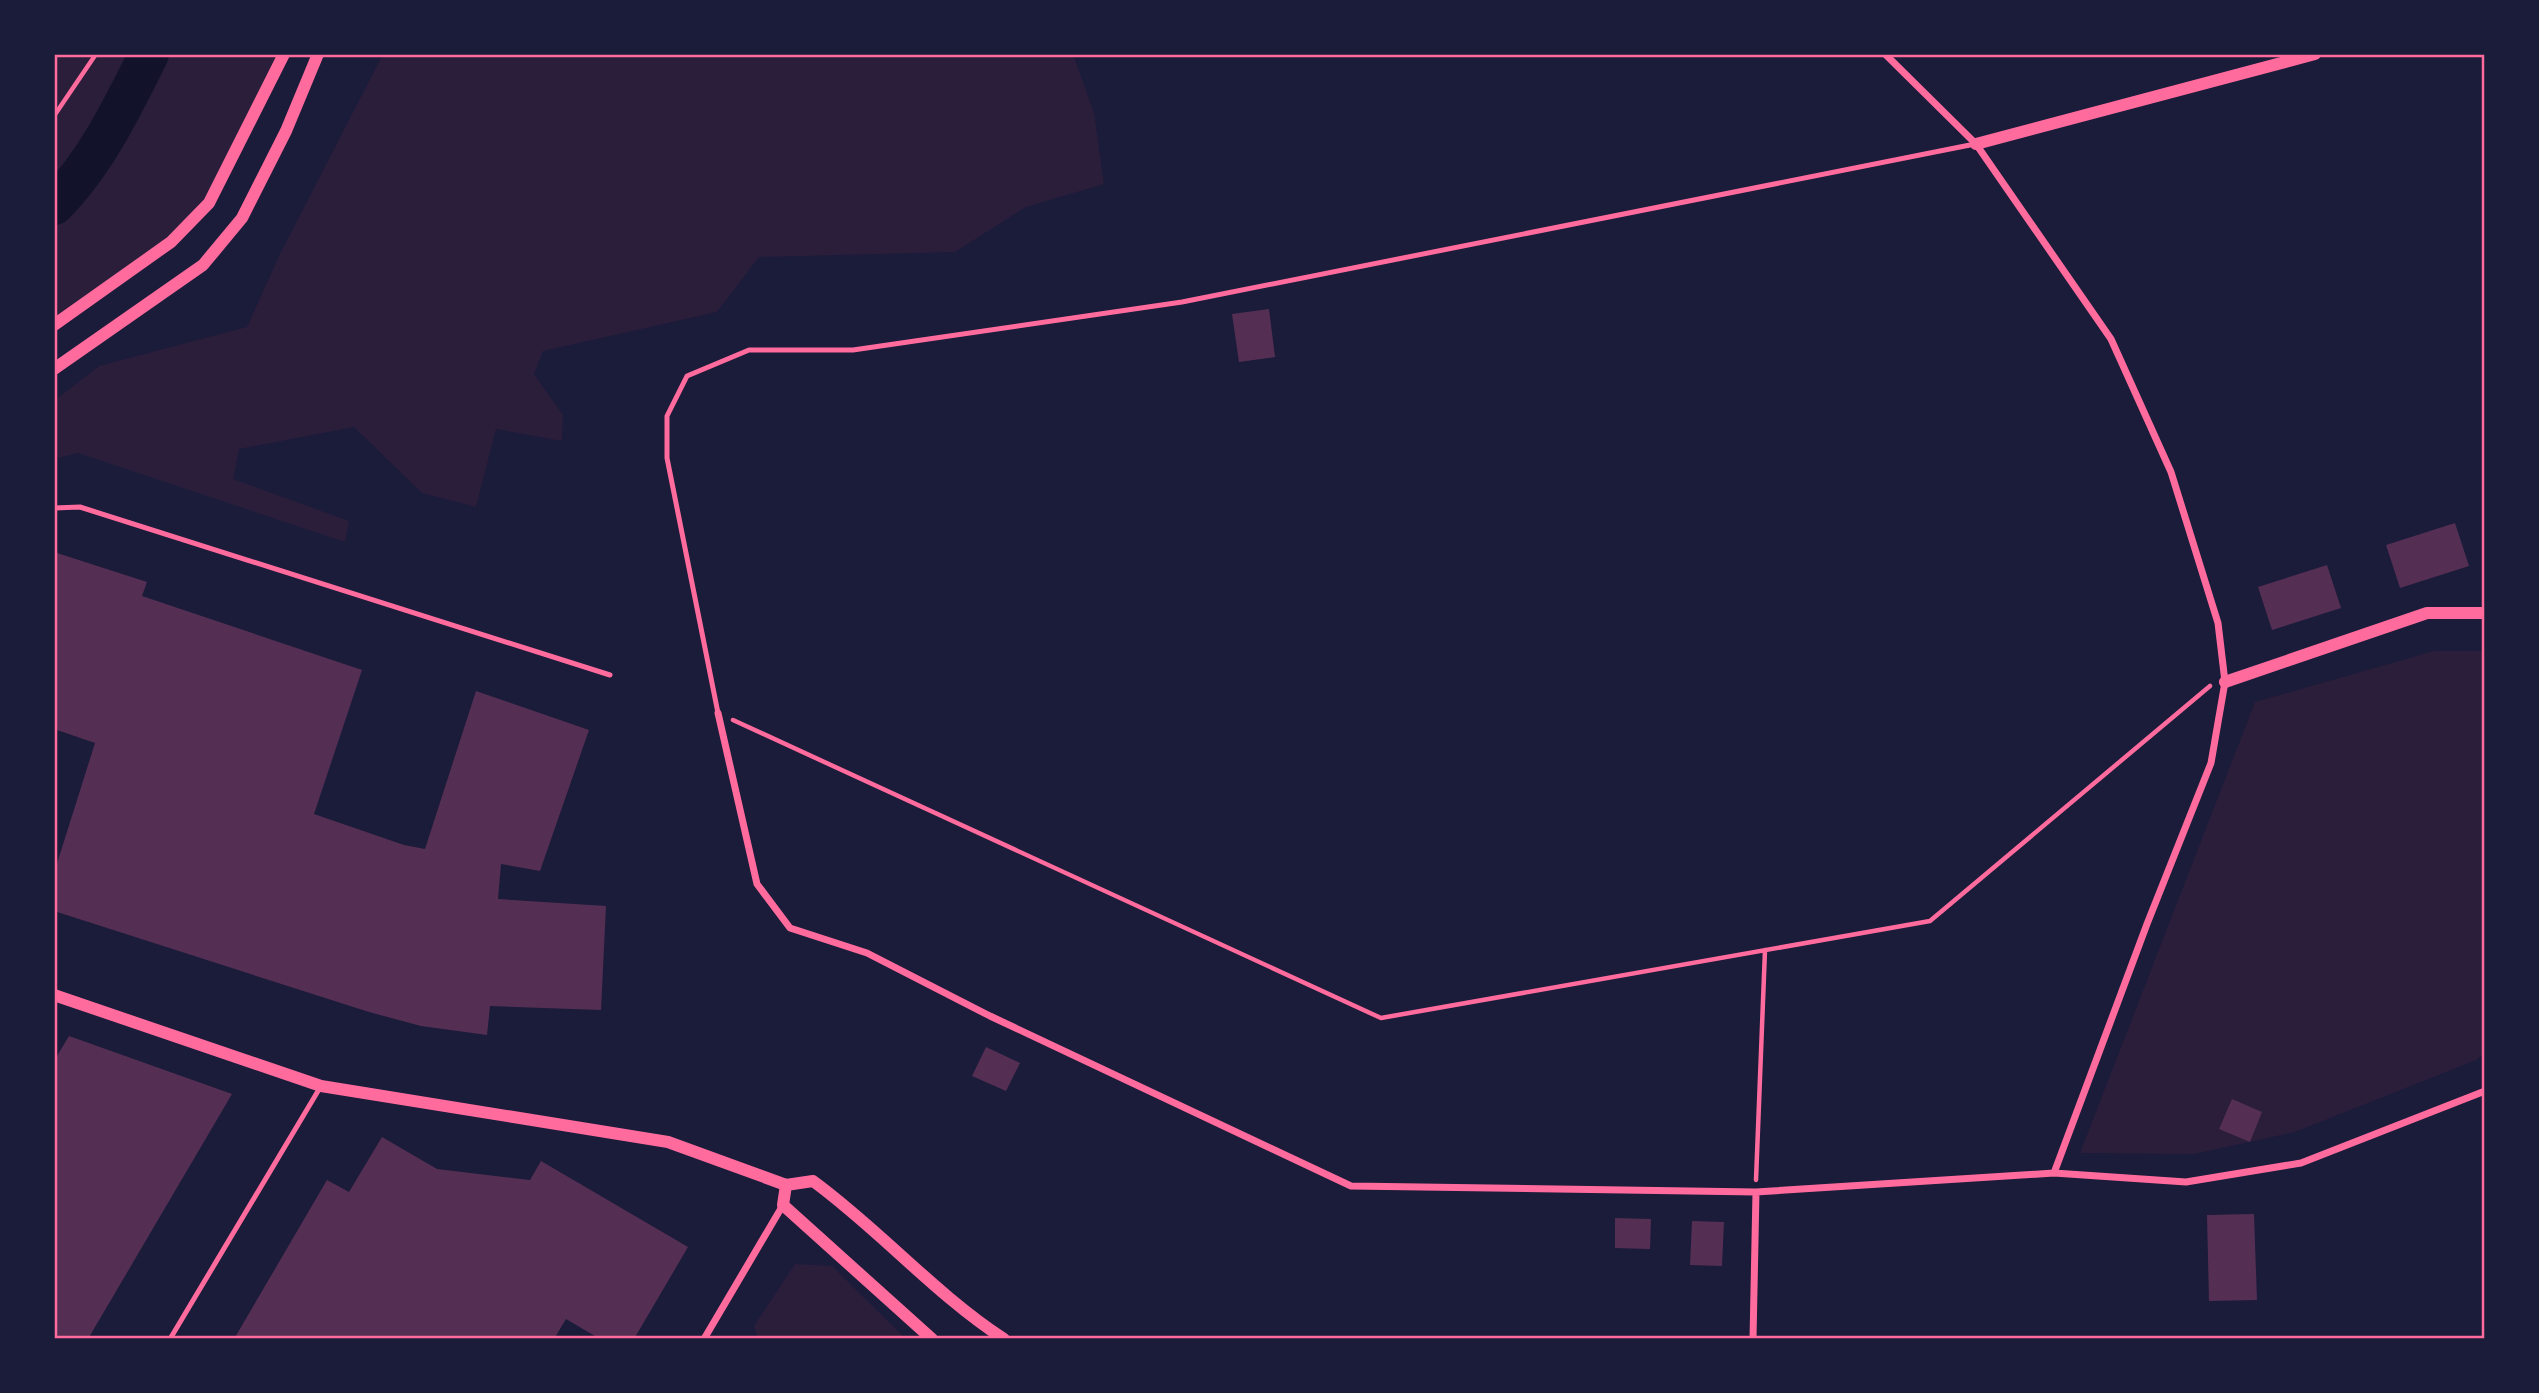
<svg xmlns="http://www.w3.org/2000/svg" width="2539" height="1393" font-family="'Space Grotesk',sans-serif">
<rect width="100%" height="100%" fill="#1b1b3a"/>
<!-- green -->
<path fill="#2a1e3b" d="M54,54H284L209,203L171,242L54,325Z
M383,54H1073L1094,113L1104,184L1026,207L955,252L759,257L717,312L543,351L534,374L563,415L562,441L496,429L476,507L422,493L354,427L239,449L233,479L349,521L345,542L78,453L54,459V401L99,366L247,327L279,256Z
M2434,651H2485V1053L2476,1060L2295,1132L2194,1154L2080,1153L2255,702Z
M795,1264L832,1266L906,1339H758L754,1326Z"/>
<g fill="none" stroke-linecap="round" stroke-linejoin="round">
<!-- river -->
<path stroke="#12122b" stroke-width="40" d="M54,205C96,163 123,106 149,54"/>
</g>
<!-- building -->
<path fill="#542f53" d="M1269,309L1275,357L1239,362L1232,314Z
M2455,523L2469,566L2400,588L2386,545Z
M54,552L147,582L142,596L362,670L314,814L404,845L425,849L476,691L589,730L540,871L501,864L498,899L606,906L601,1010L490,1006L487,1035L421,1026L369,1012L54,911V873L95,743L54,729Z
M2327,565L2341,608L2272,630L2258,587Z
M69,1036L232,1094L88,1339H54V1061Z
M986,1047L1020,1063L1006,1091L972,1076Z
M2232,1099L2262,1112L2250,1142L2219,1129Z
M382,1137L437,1169L530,1180L541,1161L688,1247L634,1339H600L566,1319L554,1339H234L327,1180L349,1192Z
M2254,1214L2257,1300L2209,1301L2207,1215Z
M1615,1218L1651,1219L1650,1249L1615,1248Z
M1692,1221L1724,1222L1722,1266L1690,1265Z"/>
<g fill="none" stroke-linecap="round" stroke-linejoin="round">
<!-- path -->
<path stroke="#ff6b9d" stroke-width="4.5" d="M54,116L96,54
M733,720L1381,1018L1930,921L2210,686
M1756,1180L1765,950"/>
<!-- service -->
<path stroke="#ff6b9d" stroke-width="5" d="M54,508L80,507L610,675
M718,713L667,458V416L687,376L749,350H853L1182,302L1975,144
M170,1339L321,1086"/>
<!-- minor -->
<path stroke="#ff6b9d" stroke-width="7" d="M1885,54L1976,144L2111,339L2171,472L2218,623L2225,682L2211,763L2147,924L2054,1173
M718,713L757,884L790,928L867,953L990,1016L1351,1186L1756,1192L2054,1173L2186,1182L2301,1163L2485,1091
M704,1339L783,1205
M1753,1339L1756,1192"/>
<!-- tertiary -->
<path stroke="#ff6b9d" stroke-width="12" d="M1976,144L2315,54
M54,325L171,242L209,203L284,54
M54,369L203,265L242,218L286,131L318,54
M2225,682L2427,613H2485
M54,995L321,1086L668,1142L786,1185L813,1181C880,1230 935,1294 1004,1339
M786,1185L783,1205L932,1339"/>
</g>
<!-- border -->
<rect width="2539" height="1393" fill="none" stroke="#1b1b3a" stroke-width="112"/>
<rect x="56" y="56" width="2427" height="1281" fill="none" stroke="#ff6b9d" stroke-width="2.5"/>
</svg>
